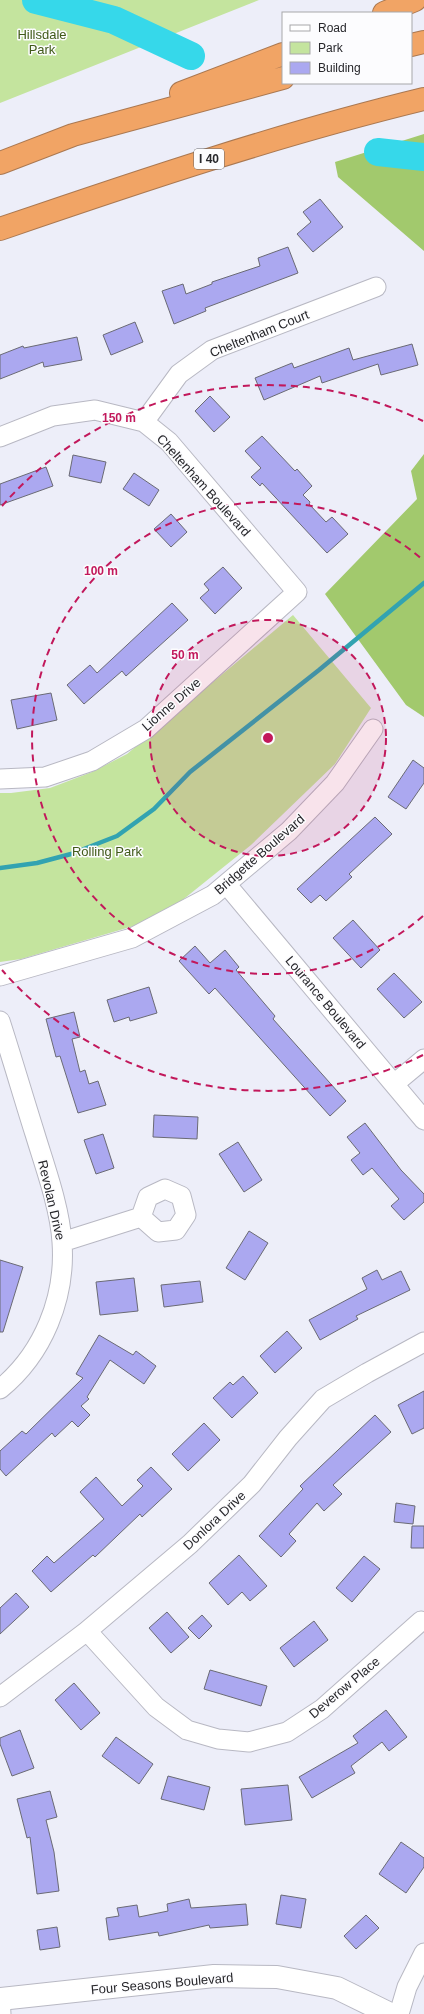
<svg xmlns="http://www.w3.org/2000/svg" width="424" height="2014" font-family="Arial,sans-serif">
<rect width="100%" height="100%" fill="#edeef9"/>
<!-- green -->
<path fill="#c4e49e" d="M0,0H259L0,103Z
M293,615L371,708L335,764L251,845L180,902L137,925L21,959L0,962V793H11L50,788L92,772L127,754Z"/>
<!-- forest -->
<path fill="#a2c96d" d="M424,134V251L338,177L335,162Z
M424,454V717L406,705L325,594L417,499L411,471Z"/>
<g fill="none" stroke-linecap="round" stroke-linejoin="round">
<!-- stream -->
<path stroke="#32a3b1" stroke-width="4.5" d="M0,868L37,863L71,854L117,836L154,809L190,772L319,670L424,583"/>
<!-- river -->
<path stroke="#36d8ea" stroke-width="28" d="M36,0L114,20L191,56
M378,152L424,157"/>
</g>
<!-- building -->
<path fill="#aba8f0" stroke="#6a6a74" d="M320,199L343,227L313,252L297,234L311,222L303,212Z
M288,247L298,273L205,308L206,311L174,324L162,291L183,284L186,294L212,284V282L260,266L258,258Z
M135,322L143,342L111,355L103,335Z
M77,337L82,360L44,367L43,362L0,379V355L23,346L24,348Z
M412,344L418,365L381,375L378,364L322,383L320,376L264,400L255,378L292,363L294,368L349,348L353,360Z
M210,396L230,417L214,432L195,411Z
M262,436L295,471L297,469L312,486L303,495L310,502L309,504L326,522L332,517L348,534L327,553L262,483L260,486L251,477L261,468L245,451Z
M73,455L106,462L101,483L69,476Z
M46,467L53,486L0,505V484Z
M134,473L159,490L149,506L123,489Z
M171,514L187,532L171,547L154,529Z
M223,567L242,588L215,614L200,598L209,590L204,584Z
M172,603L188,620L126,676L122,671L84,704L67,685L90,665L97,673Z
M51,693L57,720L17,729L11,700Z
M413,760L424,768V783L406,809L388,797Z
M375,817L392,834L349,874L352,877L326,901L320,895L311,903L297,889Z
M353,920L380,950L361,968L333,938Z
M195,946L210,963L225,950L239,967L236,970L275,1016L273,1019L346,1101L330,1116L215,988L209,994L179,961Z
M394,973L422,1002L404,1018L377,989Z
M149,987L157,1013L130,1021L129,1017L114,1022L107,1000Z
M74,1012L80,1037L72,1039L80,1072L85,1070L89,1084L98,1081L106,1105L78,1113L60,1056L56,1057L46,1019Z
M154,1115L198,1117L197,1139L153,1137Z
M365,1123L401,1170L424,1194V1202L404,1220L391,1206L399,1199L372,1168L363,1175L351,1160L360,1153L347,1137Z
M103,1134L114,1168L96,1174L84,1140Z
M238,1142L262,1180L244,1192L219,1154Z
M249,1231L268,1243L245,1280L226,1268Z
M0,1260L23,1267L3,1332H0Z
M377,1270L382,1280L401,1271L410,1290L356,1316L358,1319L320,1340L309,1320L367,1289L362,1278Z
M134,1278L138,1311L100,1315L96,1282Z
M200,1281L203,1302L164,1307L161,1285Z
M287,1331L302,1348L275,1373L260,1356Z
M99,1335L133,1355L136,1351L156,1366L144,1384L110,1360L87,1397L89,1399L81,1406L90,1415L78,1427L72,1421L55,1437L52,1433L6,1476L0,1469V1451L22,1431L26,1434L83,1378L76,1374Z
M243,1376L258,1393L232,1418L213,1398L230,1382L233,1385Z
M424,1391V1428L412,1434L398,1405Z
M375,1415L391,1432L333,1485L342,1494L324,1511L317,1503L289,1534L296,1541L281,1557L259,1536L303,1489L300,1486Z
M204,1423L220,1440L188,1471L172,1454Z
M151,1467L172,1489L142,1517L140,1514L95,1557L93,1555L51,1592L32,1571L47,1556L54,1563L104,1519L80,1492L96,1477L122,1506L143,1486L137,1480Z
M396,1503L415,1506L413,1524L394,1522Z
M412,1526H424V1548H411Z
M239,1555L267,1586L250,1601L242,1592L228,1605L209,1583Z
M364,1556L380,1569L352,1602L336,1588Z
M16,1593L29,1607L0,1634V1608Z
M167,1612L189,1637L171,1653L149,1628Z
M202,1615L212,1626L199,1639L188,1628Z
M314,1621L328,1640L294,1667L280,1648Z
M210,1670L267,1686L261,1706L204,1689Z
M74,1683L100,1713L81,1730L55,1700Z
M386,1710L407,1737L389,1751L382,1742L351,1766L355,1773L312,1798L299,1777L358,1743L353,1736Z
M20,1730L34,1768L12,1776L0,1744V1738Z
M116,1737L153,1764L139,1784L102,1756Z
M168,1776L210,1787L204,1810L161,1799Z
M288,1785L292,1820L245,1825L241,1789Z
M50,1791L57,1817L46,1820L54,1852L59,1891L37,1894L30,1837L27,1838L17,1799Z
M401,1842L424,1858V1867L406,1893L379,1874Z
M281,1895L306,1899L301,1928L276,1924Z
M189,1899L191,1908L246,1904L248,1925L210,1928L209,1925L159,1936L158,1932L109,1940L106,1918L119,1916L117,1908L137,1905L139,1917L168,1911L167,1904Z
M366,1915L379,1928L356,1949L344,1936Z
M57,1927L60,1947L40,1950L37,1930Z"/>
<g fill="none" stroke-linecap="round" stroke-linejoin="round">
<defs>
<path id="street" d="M144,422L179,374L212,350L376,287
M0,437L53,416L95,410L144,422L169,442L297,592L146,729L92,761L45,777L0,779
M227,885L424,1120
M0,976L132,938L213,895L289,831L335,783L373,729
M0,1021C12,1058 23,1096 35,1134C45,1167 60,1208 62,1242C66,1298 43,1354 0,1389
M394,1084L424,1059
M62,1242L141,1217L148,1197L165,1189L181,1196L186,1215L176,1230L158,1232L141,1217
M87,1631L156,1707L187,1730L218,1739L249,1742L287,1732L322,1709L421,1621
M0,1697L87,1631L190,1544L252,1484L288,1438L323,1399L367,1373L424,1342
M0,1999L1,2014
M399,2014L407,1987L424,1953"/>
<path id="secondary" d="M0,1999L214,1976L277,1977L337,1988L390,2014"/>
<path id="highway" d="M384,13L415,0
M411,45L424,42
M181,93L283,54
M0,163L73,135L283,78
M0,229C140,181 280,134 424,99"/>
</defs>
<!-- street casing -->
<use href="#street" stroke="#b8b8c3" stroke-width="21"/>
<!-- secondary casing -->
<use href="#secondary" stroke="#b8b8c3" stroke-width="24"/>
<!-- highway casing -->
<use href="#highway" stroke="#aa7851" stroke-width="24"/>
<!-- street -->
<use href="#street" stroke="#fff" stroke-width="19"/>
<!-- secondary -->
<use href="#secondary" stroke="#fff" stroke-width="22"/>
<!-- highway -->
<use href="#highway" stroke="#f1a465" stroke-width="22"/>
</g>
<!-- distance rings -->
<circle cx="268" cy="738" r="118" fill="#c2185b" fill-opacity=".12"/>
<g fill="none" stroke="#c2185b" stroke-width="2" stroke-dasharray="7 5">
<circle cx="268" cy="738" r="118"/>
<path d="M423 916A236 236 0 1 1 423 560"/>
<path d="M423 1055A353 353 0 0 1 2 970M2 506A353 353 0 0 1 423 421"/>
</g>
<g text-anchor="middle" stroke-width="3" stroke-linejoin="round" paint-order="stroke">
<!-- shield labels -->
<rect fill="#fcfcfe" stroke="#67676a" stroke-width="1" x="194" y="149" width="30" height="20" rx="3"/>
<g font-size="12" font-weight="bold" fill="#27272b">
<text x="209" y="163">I 40</text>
</g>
<!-- park labels -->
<g font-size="13" fill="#415a19" stroke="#fcfcfe">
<text x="42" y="39">Hillsdale<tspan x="42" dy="15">Park</tspan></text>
<text x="107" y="856">Rolling Park</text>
</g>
<!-- street labels -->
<g font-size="13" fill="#27272b" stroke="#fcfcfe">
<text transform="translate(259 333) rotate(-22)" y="5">Cheltenham Court</text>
<text transform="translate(204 485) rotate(48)" y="5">Cheltenham Boulevard</text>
<text transform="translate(171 704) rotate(-41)" y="5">Lionne Drive</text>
<text transform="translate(259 854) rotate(-41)" y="5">Bridgette Boulevard</text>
<text transform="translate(326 1002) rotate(50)" y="5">Lourance Boulevard</text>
<text transform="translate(52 1200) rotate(77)" y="5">Revolan Drive</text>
<text transform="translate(214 1520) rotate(-43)" y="5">Donlora Drive</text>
<text transform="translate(344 1687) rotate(-40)" y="5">Deverow Place</text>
<text transform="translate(162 1983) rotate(-5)" y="5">Four Seasons Boulevard</text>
</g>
</g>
<circle cx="268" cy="738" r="6" fill="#c2185b" stroke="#fcfcfe" stroke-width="2"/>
<g font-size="12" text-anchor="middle" font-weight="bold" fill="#c2185b" stroke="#fcfcfe" stroke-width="3" stroke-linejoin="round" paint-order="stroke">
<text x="119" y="422">150 m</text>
<text x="101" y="575">100 m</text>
<text x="185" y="659">50 m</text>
</g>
<!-- legend -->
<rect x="282" y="12" width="130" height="72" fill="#fcfcfe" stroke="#a7a7aa"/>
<rect x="290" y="25" width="20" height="6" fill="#ffffff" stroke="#a7a7aa"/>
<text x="318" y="32" font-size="12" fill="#27272b">Road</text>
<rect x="290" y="42" width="20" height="12" fill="#c4e49e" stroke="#a7a7aa"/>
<text x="318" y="52" font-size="12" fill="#27272b">Park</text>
<rect x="290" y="62" width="20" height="12" fill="#aba8f0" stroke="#a7a7aa"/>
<text x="318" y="72" font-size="12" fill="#27272b">Building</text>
</svg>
